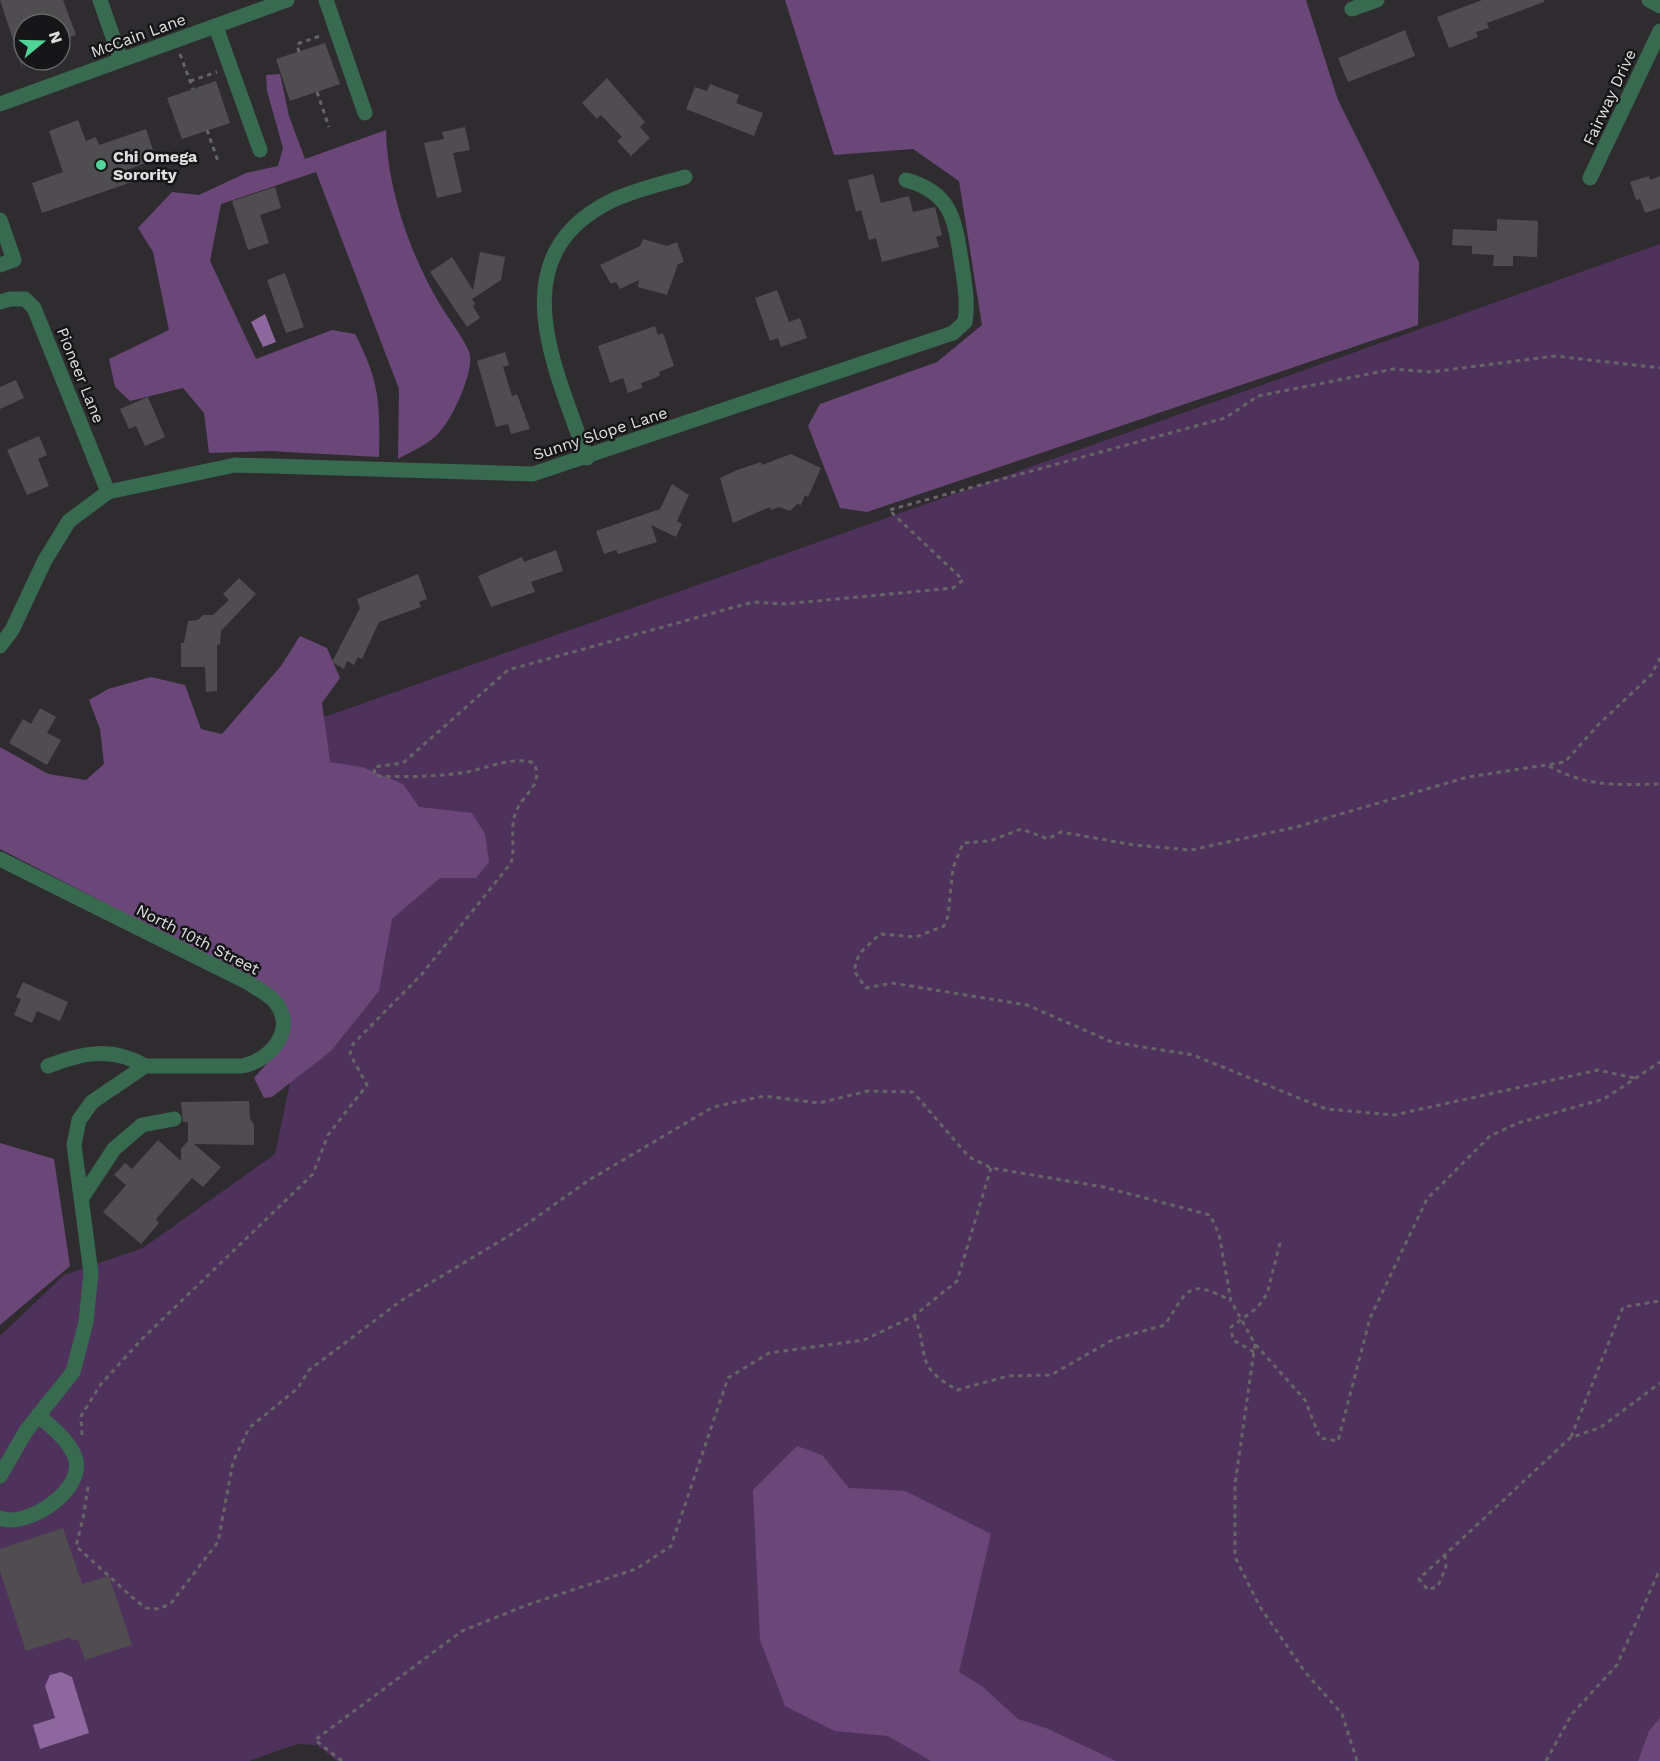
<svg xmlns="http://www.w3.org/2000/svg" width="1660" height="1761" font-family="'Work Sans',sans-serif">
<rect width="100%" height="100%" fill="#2f2c30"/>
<!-- green -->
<path fill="#4f325b" d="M1660,244V1761H337L317,1745L297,1744L249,1761H0V1336L64,1275L143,1248L275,1154L300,1036L282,982L0,832Z"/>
<!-- forest -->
<path fill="#6b4679" d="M785,0H1306L1338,100L1419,262L1418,325L867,512L840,508L808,426L820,404L937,362L982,325L959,181L913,149L834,155Z
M280,74L289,116L305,159L386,130C387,186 408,247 435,296C442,310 468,343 470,355C473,375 451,422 437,435C427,445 410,452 398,459L399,389L316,172L221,204L210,261L256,359L332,330L355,334C380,382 380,404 379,457L269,451L209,453L204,413L183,388L130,401L115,387L109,359L169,330L153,252L138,228L172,192L199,195L246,173L278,166L283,148L267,91L266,75Z
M300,636L327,648L340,678L322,703L330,762L362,767L403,784L419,807L472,813L485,834L489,862L476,878H440L392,919L379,991L331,1051L272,1097L264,1098L254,1078L270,1060L286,1015L272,989L0,849V747L48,774L86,780L104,764L100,729L89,700L108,689L151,677L185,685L201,729L222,734L281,666Z
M0,1143L54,1159L70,1266L0,1325Z
M797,1446L822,1455L849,1488L905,1491L991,1534L959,1672L983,1687L1018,1719L1046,1728L1116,1761H931L888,1736L835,1731L785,1706L760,1640L753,1490Z
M1660,1718V1761H1638L1649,1731Z"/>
<!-- water -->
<path fill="#8d679d" d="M265,314L276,342L263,347L251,322Z
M61,1672L72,1677L89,1733L40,1749L33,1725L55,1718L45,1686L50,1675Z"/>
<!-- building -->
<path fill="#504d51" d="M0,0H63L76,35L60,40V24H24L22,67Z
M1482,0H1544V2L1487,23L1489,28L1476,32L1478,37L1449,48L1437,17Z
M1405,30L1415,56L1348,82L1338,58Z
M325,43L340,84L290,101L276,59Z
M607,78L645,122L640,127L650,138L631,156L617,141L622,137L601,115L597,119L582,103Z
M216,81L230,123L182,139L167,98Z
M710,84L739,95L736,103L763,113L754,136L686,109L695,87L707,91Z
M78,120L86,141L96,137L99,145L146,129L156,159L127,170L132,182L42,213L32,183L63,172L49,131Z
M465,127L470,150L453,153L462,192L437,198L424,143L444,139L442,132Z
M873,174L881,203L909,196L913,212L935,207L942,235L936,237L939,247L882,262L876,238L869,240L861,210L856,212L848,180Z
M1649,176L1650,180L1660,176V208L1645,213L1640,199L1636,200L1630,182Z
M275,187L281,208L260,215L269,243L248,250L232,201Z
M1497,219L1538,221L1537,257L1513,256V266H1493L1494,255L1472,254V246L1452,245L1453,229L1497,231Z
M643,239L667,246L677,242L684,262L678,264L667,295L638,287L639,280L620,289L616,282L611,284L600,265L640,246Z
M480,252L505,257L501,280L472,299L475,304L473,306L480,318L467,327L430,272L452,257L473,290Z
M285,273L304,327L286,333L267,280Z
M777,290L789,322L800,318L807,338L781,347L778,338L770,341L755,298Z
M655,326L658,335L663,333L674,366L659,372L660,375L655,378L641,383L642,388L628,393L623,378L610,383L598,346Z
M505,352L509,365L503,367L512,396L517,394L530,429L511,434L508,424L496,427L477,361Z
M16,380L24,398L0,409V387Z
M148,397L165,437L145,446L136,426L129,429L120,409Z
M39,436L47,455L38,459L49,486L27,495L7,450Z
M791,454L821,468L808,497L805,495L801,505L797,504L790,511L779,507L771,510L770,507L733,523L720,478L737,470L761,462L762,465Z
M672,484L689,495L677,521L682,524L676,537L651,525L657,542L618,554L616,550L604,554L596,531L660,509Z
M556,550L563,571L531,582L535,592L491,607L478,576L522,557L524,562Z
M418,574L427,599L419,602L421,607L379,622L362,659L358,657L354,665L347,661L344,669L332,662L360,608L357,599Z
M239,578L256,594L221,631L220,644L217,645V691L206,692L205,667H181V643H184L188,621L198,620L203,615H213L229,600L223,594Z
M40,708L56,717L47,733L61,740L47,765L9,743L23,719L31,724Z
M23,982L68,1002L60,1021L37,1011L32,1023L14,1015L21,999L16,997Z
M249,1101L250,1119L254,1124V1145L194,1144L221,1167L203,1187L192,1178L156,1219L159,1223L141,1244L103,1212L126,1185L114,1175L125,1163L132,1169L158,1140L181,1161V1149L188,1141V1122H183L181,1102Z
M63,1528L82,1584L109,1576L132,1645L85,1660L78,1639L71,1641L70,1637L26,1651L0,1571V1549Z"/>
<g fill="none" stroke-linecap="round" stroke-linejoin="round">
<!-- path -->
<path stroke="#666467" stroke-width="3" stroke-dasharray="4.5 4.5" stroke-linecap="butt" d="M299,52L297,44L323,35
M180,54L193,89
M190,81L217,72
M317,92L329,127
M207,130L219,164
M1549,766C1586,787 1618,785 1660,784
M1634,1078L1598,1070L1394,1115L1326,1109L1193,1055L1112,1042L1027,1005L892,983L866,988L854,971L859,954L880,934L916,937L944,926L948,916L953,868L963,843L990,841L1021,829L1048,839L1061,832L1134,845L1191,850L1296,827L1468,777L1565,762L1598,725L1651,675L1660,658
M914,1316C931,1357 912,1364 957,1390L1008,1376L1051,1375L1114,1339L1165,1325C1188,1288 1189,1278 1231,1301
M1255,1344L1235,1484V1557L1260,1607L1305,1672L1342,1714L1357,1761
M1254,1352L1233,1340L1231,1327L1257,1308L1267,1294L1280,1243
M82,1435L81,1416L101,1384L142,1339L313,1174L328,1135L367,1085L350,1054L353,1044L422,974L511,863C516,846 509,828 516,812C523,793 544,786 534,763C512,755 484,770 461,773C432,777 404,777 375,776L374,767L403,763L508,670L753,602L785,604L953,588L963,580L889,510L1225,418L1258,396L1394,369L1431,372L1555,356L1660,368
M1571,1437L1623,1307L1660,1301
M88,1487L83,1518L76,1546L133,1598L146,1608L160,1609L172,1602L218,1542L233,1462L249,1428L298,1388L309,1370L402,1300L520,1229L589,1180L713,1107L764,1096L819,1103L868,1091L913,1092L969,1157L991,1168L1103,1187L1210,1215L1219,1234L1231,1301L1255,1344L1305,1400L1320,1438L1338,1441L1370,1318L1427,1199L1490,1136L1518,1123L1604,1099L1660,1062
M1445,1555L1446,1567L1438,1586L1428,1590L1419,1579L1570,1438L1601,1427L1660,1383
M342,1761L315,1740L462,1631L527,1605L636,1569L671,1546L728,1378L769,1353L864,1340L914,1316L957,1281L991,1168
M1546,1761L1572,1714L1617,1665L1660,1569"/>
<!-- minor -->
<path stroke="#386a50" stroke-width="15" d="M100,0L121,60
M326,0L365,113
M1649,0L1660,6
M1352,9L1377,0
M216,27L260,150
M0,104L287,0
M1590,178L1660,31
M0,220L14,260L0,265
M0,302L10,299H25L34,308L108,492
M587,458C556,369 498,257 611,201C634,190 661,184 685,177
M0,646L12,630L45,560L69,521L108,492L235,465L533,474L953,333L965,322C968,303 965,286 962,266C955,223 954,193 906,180
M0,859L249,983C257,989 271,995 276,1003C297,1031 269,1061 242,1066H145L92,1102L79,1120L74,1145L91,1273L86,1322L73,1372L26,1431L0,1476
M48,1066C81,1053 112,1046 145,1066
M81,1199L114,1149L142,1125L174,1119
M0,1518C27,1529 87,1489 75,1457C68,1439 52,1428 38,1415"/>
</g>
<!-- markers -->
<circle fill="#52d397" stroke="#161517" stroke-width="2" cx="101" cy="165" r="6"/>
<g text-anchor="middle" stroke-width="5" stroke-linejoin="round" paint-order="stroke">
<!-- street labels -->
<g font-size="16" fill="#e0dee0" stroke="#161517">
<text transform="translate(138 35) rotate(-20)" y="6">McCain Lane</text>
<text transform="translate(1609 97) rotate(-65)" y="6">Fairway Drive</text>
<text transform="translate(81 375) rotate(68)" y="6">Pioneer Lane</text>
<text transform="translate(600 433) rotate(-18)" y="6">Sunny Slope Lane</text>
<text transform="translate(198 939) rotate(27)" y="6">North 10th Street</text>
</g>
<!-- poi labels -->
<g font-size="16" font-weight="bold" fill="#e0dee0" stroke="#161517" text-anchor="start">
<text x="113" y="162">Chi Omega<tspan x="113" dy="18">Sorority</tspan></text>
</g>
</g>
<!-- north arrow -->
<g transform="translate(42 42) rotate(71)"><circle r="28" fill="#161517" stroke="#676567" stroke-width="1.5"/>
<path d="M0-4.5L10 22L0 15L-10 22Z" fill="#52d397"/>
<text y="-9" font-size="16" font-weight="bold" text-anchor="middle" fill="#e0dee0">N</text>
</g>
</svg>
